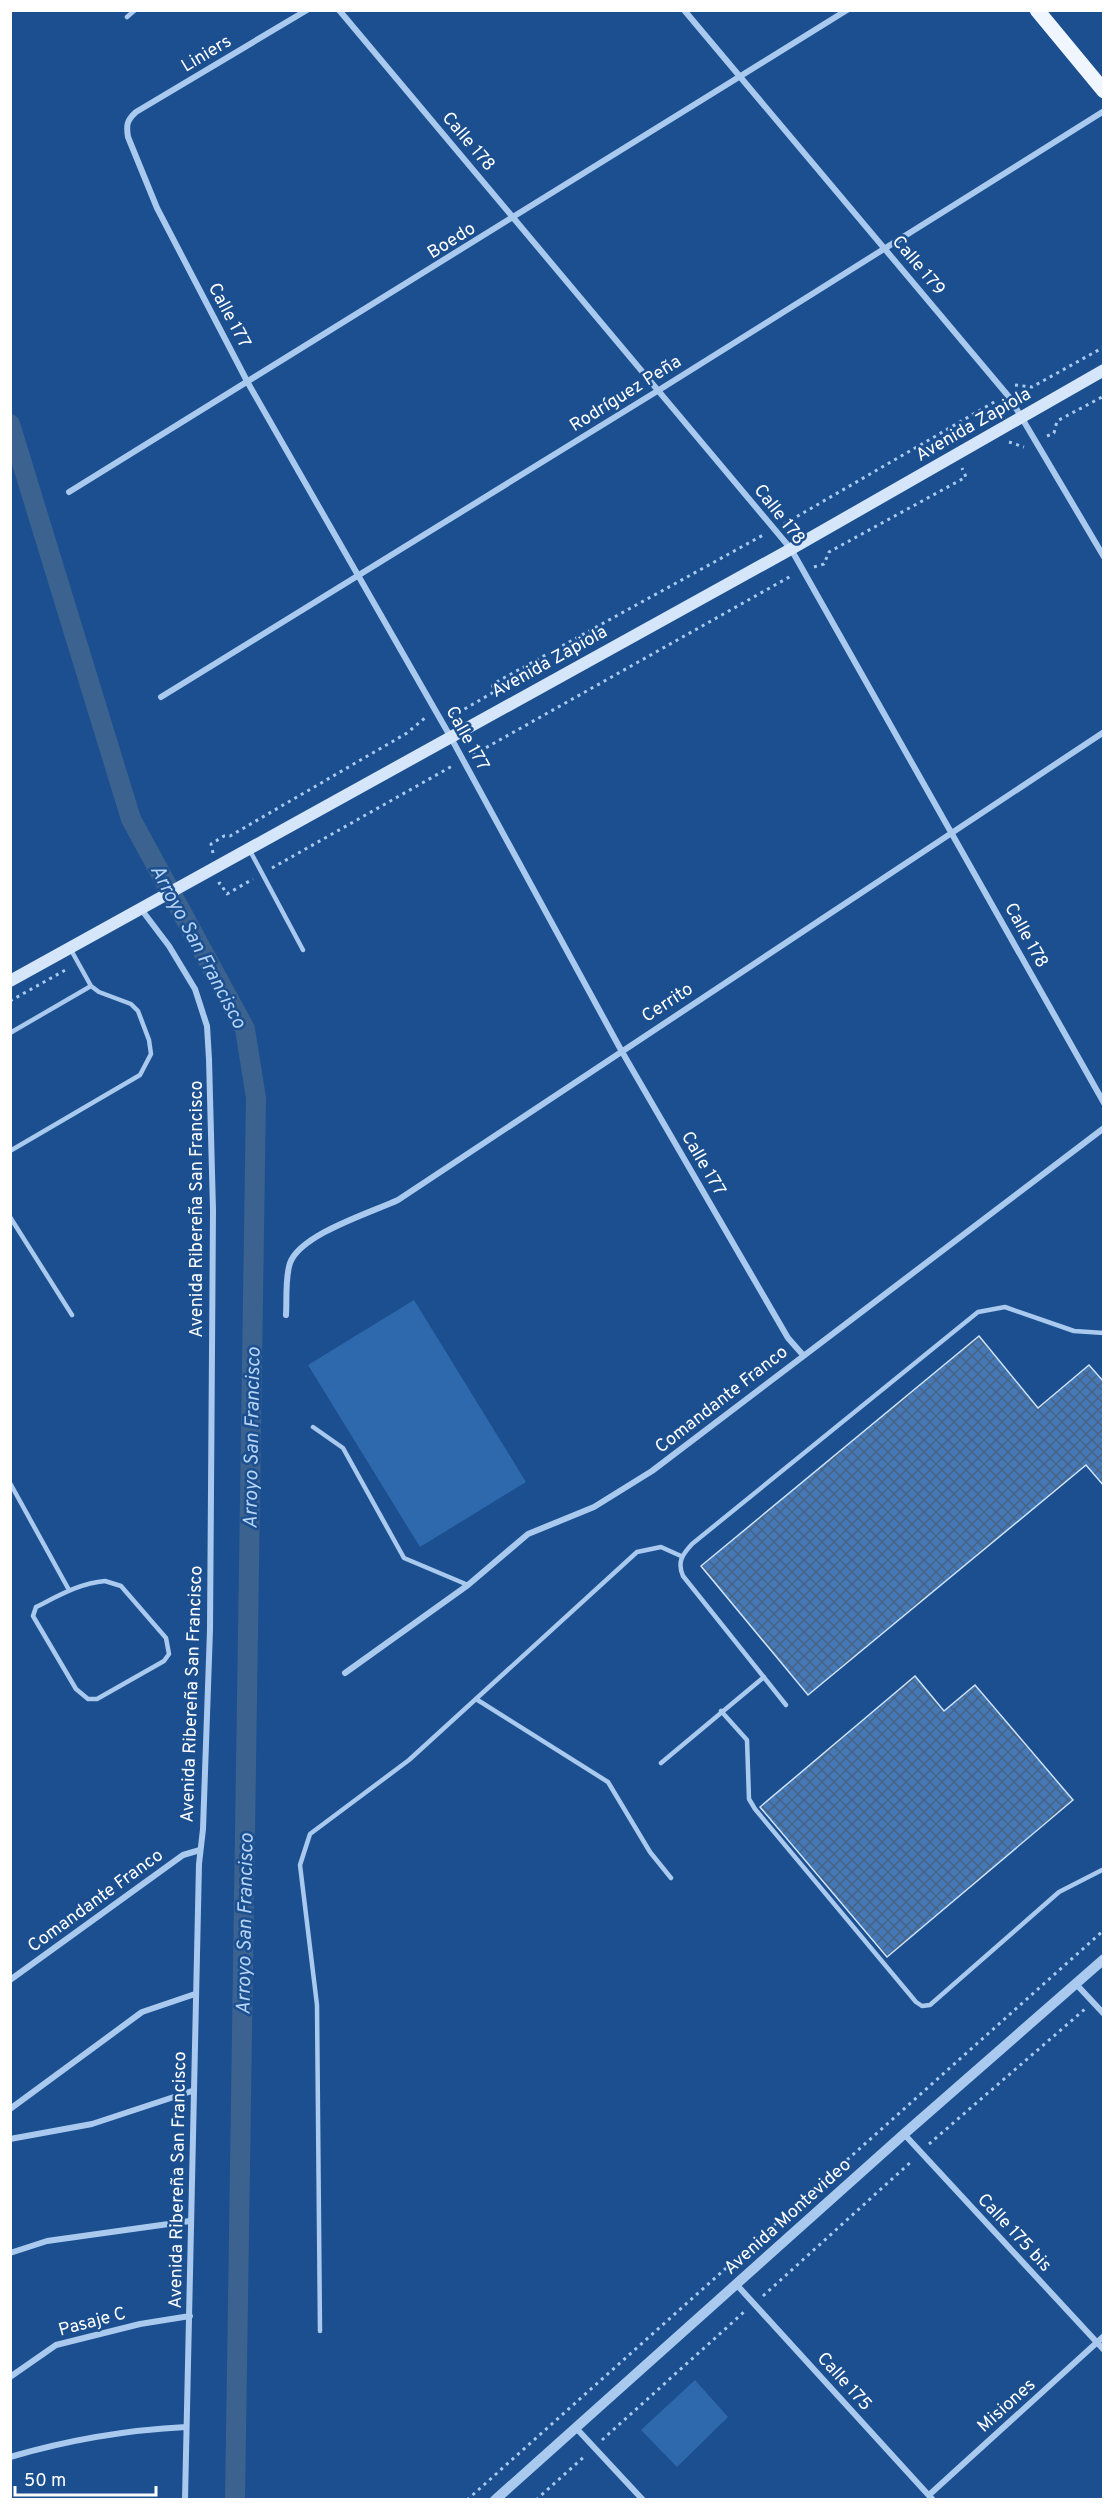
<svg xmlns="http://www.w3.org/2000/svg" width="1114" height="2510" font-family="Overpass,sans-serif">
<defs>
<pattern id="building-cross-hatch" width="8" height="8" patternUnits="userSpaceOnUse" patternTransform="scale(1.5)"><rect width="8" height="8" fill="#4478b7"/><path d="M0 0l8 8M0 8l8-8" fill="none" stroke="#486282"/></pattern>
</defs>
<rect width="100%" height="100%" fill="#1b4f8f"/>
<!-- garden -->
<path fill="#2e69ad" d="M414,1300L526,1482L420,1547L308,1365Z
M695,2380L728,2417L677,2467L641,2430Z"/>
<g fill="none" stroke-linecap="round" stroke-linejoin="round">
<!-- canal -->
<path stroke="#3c6290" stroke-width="20" d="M10,424L131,819L245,1029L256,1098L235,2500"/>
</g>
<!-- building -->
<path fill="url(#building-cross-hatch)" stroke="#cfe3fa" stroke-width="1.5" d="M979,1336L1038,1408L1089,1365L1104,1382V1486L1086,1465L808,1695L701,1566Z
M915,1676L944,1711L975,1685L1073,1800L887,1957L760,1807Z"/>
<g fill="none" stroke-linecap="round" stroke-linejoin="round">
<!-- path -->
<path stroke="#a9c9ee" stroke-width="3" stroke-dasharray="3 4.5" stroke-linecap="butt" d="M1015,385L1032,387L1104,347
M1047,436L1054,433L1057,421L1104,396
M1009,442L1024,447
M784,524L996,401
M814,567L824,564L829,552L966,477L962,468
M451,713L456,714L492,693L493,684L765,534
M473,755L791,576
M213,853L211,844L224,836H230L407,733L426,717
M272,868L454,765
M218,884L220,883L227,894L253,879
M10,1001L69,968
M929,2144L1085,2009
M763,2296L913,2160
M602,2440L744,2312
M467,2500L1104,1930
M536,2500L586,2455"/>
<!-- service -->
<path stroke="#a9c9ee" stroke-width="4.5" d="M127,17L135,10
M249,849L303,950
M10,1033L91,986
M10,1151L140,1075L151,1054L149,1040L138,1011L131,1004L99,992L91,986L71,950
M10,1217L72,1315
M313,1427L343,1448L404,1558L468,1585
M10,1483L69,1590
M105,1581L121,1586L166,1638L169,1654L164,1661L97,1699H88L76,1689L33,1616L36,1607C58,1596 80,1583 105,1581Z
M476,1699L608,1782L650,1852L671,1878
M786,1705L683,1576C677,1562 682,1555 692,1544L978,1312L1005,1307L1074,1331L1104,1333
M721,1711L747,1740L749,1799L755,1809L916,2002L922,2006L930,2005L1059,1892L1104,1869
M661,1763L764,1677
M320,2331L317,2005L300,1865L310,1834L409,1760L637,1552L661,1547L681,1556"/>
<!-- minor -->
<path stroke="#a9c9ee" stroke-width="6" d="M307,10L136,112C127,120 126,125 128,137L157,208L248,383L450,736L621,1050L788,1338L803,1355
M339,10L791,549L1104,1103
M684,10L1010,398L1104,557
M69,492L847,10
M161,697L659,390L1104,111
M141,909L169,946L195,989L207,1026L209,1059L213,1210L210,1630L203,1829L199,1864L185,2500
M286,1315C287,1299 285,1278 290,1263C301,1234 370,1213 398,1200L1104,732
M345,1673L468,1585L528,1534L594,1507L652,1471L1104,1128
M10,1980L183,1855L200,1850
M1076,1984L1104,2014
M10,2109L142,2012L195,1994
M904,2134L1104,2350
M10,2139L92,2124L192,2091
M10,2253L47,2241L190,2221
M736,2284L933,2500
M10,2377L56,2345L140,2324L190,2316
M577,2429L643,2500
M10,2457C68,2440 126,2430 186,2427
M929,2495L1104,2336"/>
<!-- tertiary -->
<path stroke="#a9c9ee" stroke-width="10" d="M495,2500L904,2134L1104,1959"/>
<!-- secondary -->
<path stroke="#d6e6fa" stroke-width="12" d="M10,981L791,549L1104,370"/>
<!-- primary -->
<path stroke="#f0f6ff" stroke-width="15" d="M1037,10L1104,91"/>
</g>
<g text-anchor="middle" stroke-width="5" stroke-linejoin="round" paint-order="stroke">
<!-- street labels -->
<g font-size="18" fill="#fff" stroke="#1b4f8f">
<text transform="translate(206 53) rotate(-31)" y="6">Liniers</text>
<text transform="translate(469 141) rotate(50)" y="6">Calle 178</text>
<text transform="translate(451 240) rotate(-32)" y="6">Boedo</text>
<text transform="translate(919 265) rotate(50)" y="6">Calle 179</text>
<text transform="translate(230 315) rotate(62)" y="6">Calle 177</text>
<text transform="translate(625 393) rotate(-32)" y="6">Rodríguez Peña</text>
<text transform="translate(973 424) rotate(-30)" y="6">Avenida Zapiola</text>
<text transform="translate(780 514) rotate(52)" y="6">Calle 178</text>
<text transform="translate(549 661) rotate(-29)" y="6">Avenida Zapiola</text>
<text transform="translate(468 738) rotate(61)" y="6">Calle 177</text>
<text transform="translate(1027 935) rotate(61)" y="6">Calle 178</text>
<text transform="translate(667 1002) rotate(-33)" y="6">Cerrito</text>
<text transform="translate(704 1163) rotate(60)" y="6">Calle 177</text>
<text transform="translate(196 1209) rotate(-90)" y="6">Avenida Ribereña San Francisco</text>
<text transform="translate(721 1399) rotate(-38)" y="6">Comandante Franco</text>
<text transform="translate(191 1694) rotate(-88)" y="6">Avenida Ribereña San Francisco</text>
<text transform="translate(95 1900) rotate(-36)" y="6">Comandante Franco</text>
<text transform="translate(177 2180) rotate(-89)" y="6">Avenida Ribereña San Francisco</text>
<text transform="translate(787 2216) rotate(-42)" y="6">Avenida Montevideo</text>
<text transform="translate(1015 2232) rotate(47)" y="6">Calle 175 bis</text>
<text transform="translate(92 2321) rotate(-15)" y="6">Pasaje C</text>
<text transform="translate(845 2381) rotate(48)" y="6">Calle 175</text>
<text transform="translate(1006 2405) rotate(-42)" y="6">Misiones</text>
</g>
<!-- water labels -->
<g font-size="20" font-style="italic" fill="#b5d3f5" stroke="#1b4f8f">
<text transform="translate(199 946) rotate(62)" y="7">Arroyo San Francisco</text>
<text transform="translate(251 1438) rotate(-89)" y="7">Arroyo San Francisco</text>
<text transform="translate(244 1924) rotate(-89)" y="7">Arroyo San Francisco</text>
</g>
</g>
<!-- border -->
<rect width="1114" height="2510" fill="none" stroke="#ffffff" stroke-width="24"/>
<!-- scale -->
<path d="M15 2486v9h141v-9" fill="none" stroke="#ffffff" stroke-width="3"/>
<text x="24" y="2486" font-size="18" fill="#ffffff" stroke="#1b4f8f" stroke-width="4.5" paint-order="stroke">50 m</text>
</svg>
